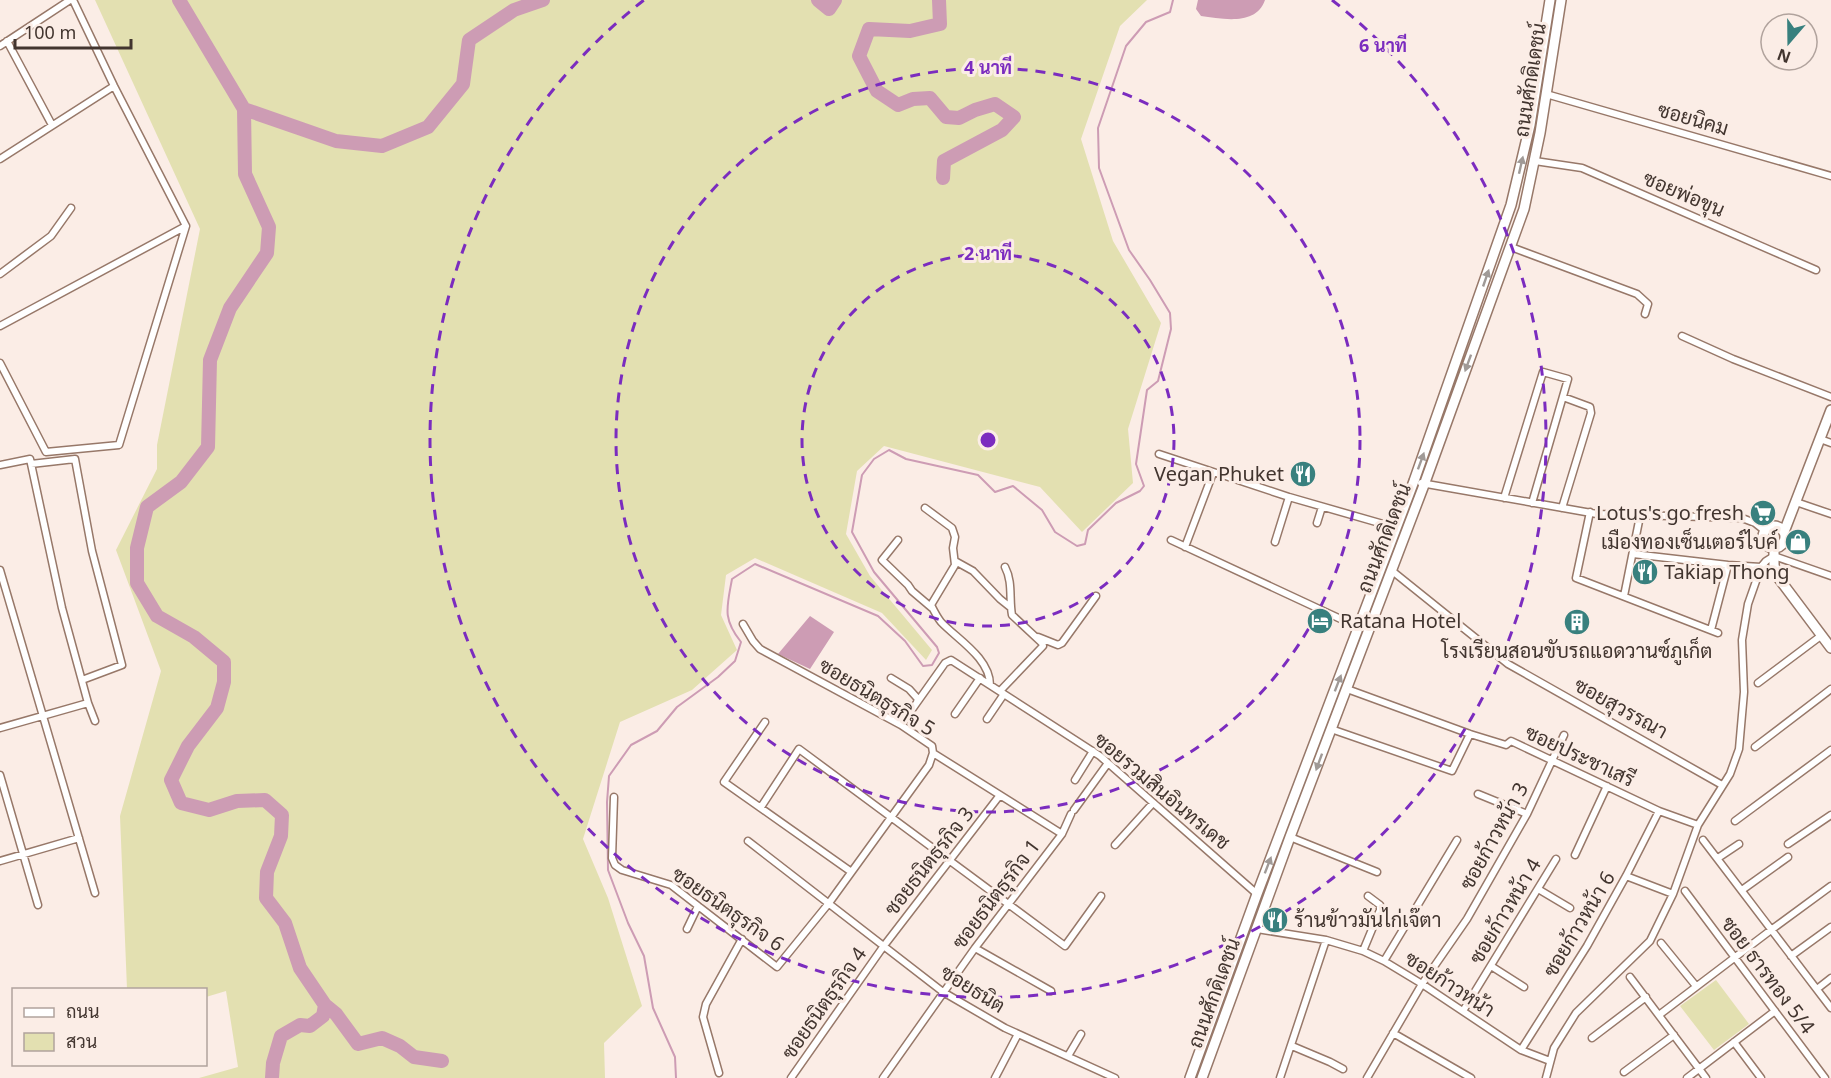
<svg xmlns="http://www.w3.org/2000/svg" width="1831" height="1078" font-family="'Noto Sans',Sarabun,sans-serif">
<rect width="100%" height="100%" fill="#fbede6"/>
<!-- green -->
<path fill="#e3e0b1" d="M95,0H1147L1120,26L1081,139L1113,241L1161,323L1128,429L1133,483L1082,532L1040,487L884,446L857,471L846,534L870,576L932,650L926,660L882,613L755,558L726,575L721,615L737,650L692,690L620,722L583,839L608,898L642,1006L604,1043L605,1078H199L238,1067L226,991L206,997V990L127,989L120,816L161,671L116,550L157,469V445L200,229Z
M1716,980L1749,1024L1714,1050L1680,1006Z"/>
<!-- water -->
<path fill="#cd9cb4" d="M1198,0H1265C1256,26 1223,19 1201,16L1196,9Z
M810,616L834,632L810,669L778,654Z"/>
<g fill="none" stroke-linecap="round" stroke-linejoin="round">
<!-- stream -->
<path stroke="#cd9cb4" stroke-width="2" d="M676,1078L675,1057L653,1008L644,956L628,923L608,870L607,802L609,776L631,745L657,731L677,707L718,677L735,661L741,642C722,618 727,607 732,579L755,564L878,616L905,641L923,666L932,665L939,653L937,647L874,572L852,532L862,475L874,459L889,450L906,459L978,475L995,492L1013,486L1042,510L1055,532L1077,546L1085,544L1088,530L1116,503L1140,491L1144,486L1136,464L1147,390L1158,381L1171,329L1170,313L1150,280L1129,250L1099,168L1098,128L1126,46L1146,22L1170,12L1173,0"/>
<!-- river -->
<path stroke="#cd9cb4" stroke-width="14" d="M179,0L244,109L245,174L269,227L267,253L230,308L210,360L208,447L181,482L147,507L137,548V583L157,616L194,637L224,662V682L217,708L188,746L171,780L181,803L209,810L237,801L265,800L282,815L281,836L267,872L266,898L285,923L300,968L325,1005L323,1016L310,1026L300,1025L281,1036L273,1063L272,1078
M818,0L829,9L835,0
M939,0L940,24L910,31L869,29L859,56L877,91L898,105L913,99L930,98L946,117L959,118L975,110L995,104L1014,117L1002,130L944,161L943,178
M244,109L336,141L382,146L428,127L463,84L469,40L514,10L543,0
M325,1005L336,1014L358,1044L382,1038L400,1046L414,1057L442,1061"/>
<defs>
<path id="street" d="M7,41L52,125
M0,46L70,0
M1546,94L1831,176
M0,159L114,86
M1535,161L1582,168L1816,270
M1511,247L1637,294L1648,304L1645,314
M0,274L51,236L71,208
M0,326L186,226
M1682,336L1733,359L1831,397
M0,363L46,452L119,445L186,226L114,86L73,0
M1820,439L1831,443
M1159,454L1289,497L1397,528
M31,464L75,459L92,551L122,665L82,680
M0,465L30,459L62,608L88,703
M1421,483L1597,514L1742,518L1755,523L1765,531
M1504,498L1543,372L1568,379L1532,503
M1796,502L1831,514
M925,508L952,528L955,537L953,548L955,565L931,605C934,611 937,617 941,622C957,639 990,658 990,685
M1562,508L1591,413L1590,407L1563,397
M1590,512L1576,578L1718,633
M1317,523L1322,507
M898,540L882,560L908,585L912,591L932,608
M1171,540L1360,628
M1275,542L1289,497
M1185,547L1213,473
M1633,554L1728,565L1761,567
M955,561L973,571L1000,599L1010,607
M0,570L95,893
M1391,570L1508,664L1722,785
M1624,596L1640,516
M1711,630L1728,565
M1038,637L1058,645L1062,643L1096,596
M891,678L909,689L918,699L917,702
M1758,683L1822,635
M1347,689L1470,734L1506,745L1511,741L1659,811L1698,825
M1000,691L1043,646L1042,643L1012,615C1009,599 1013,582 1005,567
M955,714L980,678
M987,719L1004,694
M765,722L724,782L850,871
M901,725L945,663L951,660L1100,756L1257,894
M0,728L88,703L95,721
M1331,729L1452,771L1470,734
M1755,747L1831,689
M933,753L1062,834
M0,775L38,905
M1075,780L1093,751
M1478,794L1527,814
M614,797L612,858L615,865L622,870L671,885L777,967L829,903L929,765L933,753L932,746L901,725L760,649L753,641L743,624
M761,807L799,749L1065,946L1101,896
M1074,810L1108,763
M1735,821L1831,750
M1290,837L1377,872
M1703,840L1831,1008
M748,841L943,992L1005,1028L1115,1078
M1788,844L1831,815
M1115,845L1153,803
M1575,855L1607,786
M1718,858L1739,844
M0,861L79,838
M1626,876L1673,894
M1538,889L1570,908
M1742,890L1788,857
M1685,891L1825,1078
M687,929L698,906
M1257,929L1326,940L1363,951L1384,961L1422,984L1521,1050L1550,1061
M1661,943L1696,986
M975,948L1051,991
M1363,951L1380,910V905L1368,896
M1791,956L1831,927
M1384,961L1457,840
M1491,966L1524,987
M1630,977L1706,1078
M1817,989L1831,978
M1463,1011L1556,859
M1659,1015L1771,930L1831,886
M1393,1033L1471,1078
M1592,1038L1646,997
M1734,1042L1761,1078
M1292,1046L1330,1062L1343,1069
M1521,1050L1587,946L1626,876L1659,811
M1068,1056L1081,1034
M1624,1072L1674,1035
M719,1073L703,1017L706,1004L742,939
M791,1078L883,947L1000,795
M883,1078L975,948L1062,834L1071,814
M995,1078L1018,1034
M1280,1078L1326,940
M1367,1078L1422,984L1467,919L1527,814L1564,735
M1546,1078L1554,1048L1576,1013L1650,941L1673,894L1698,825L1730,774L1739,749L1744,692L1742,640L1748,604L1761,567L1766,561L1774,556L1831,576
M1687,1078L1775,1011"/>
<path id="secondary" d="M1763 537a11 11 0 1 1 22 0a11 11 0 1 1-22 0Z
M1784,532L1831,410
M1774,548V565L1777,576L1831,648
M1190,1078L1257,894L1414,481L1511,205L1530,125L1550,0
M1202,1078L1290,837L1424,485L1524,209L1540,133L1561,0"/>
</defs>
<!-- street casing -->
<use href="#street" stroke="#977869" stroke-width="9"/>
<!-- secondary casing -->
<use href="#secondary" stroke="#977869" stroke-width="12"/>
<!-- street -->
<use href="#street" stroke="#fff" stroke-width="6"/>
<!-- secondary -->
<use href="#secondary" stroke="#fff" stroke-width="9"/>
</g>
<!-- one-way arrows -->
<defs><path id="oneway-solid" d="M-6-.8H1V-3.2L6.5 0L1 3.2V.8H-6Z" transform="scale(1.5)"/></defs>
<g fill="#a09a97">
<use href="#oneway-solid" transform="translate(1521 165) rotate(-77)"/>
<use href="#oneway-solid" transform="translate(1486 278) rotate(-71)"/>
<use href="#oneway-solid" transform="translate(1468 363) rotate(110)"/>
<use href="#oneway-solid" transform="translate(1421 461) rotate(-70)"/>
<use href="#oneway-solid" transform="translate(1338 683) rotate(-69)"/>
<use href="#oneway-solid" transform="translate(1319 762) rotate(110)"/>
<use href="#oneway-solid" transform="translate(1268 865) rotate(-69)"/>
</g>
<!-- distance rings -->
<g fill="none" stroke="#7b2cbf" stroke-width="3" stroke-dasharray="10 8">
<circle cx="988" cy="440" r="186"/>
<circle cx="988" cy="440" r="372"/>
<path d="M1332 0A558 558 0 1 1 644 0"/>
</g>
<!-- icons -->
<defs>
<symbol id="restaurant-disc" viewBox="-11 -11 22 22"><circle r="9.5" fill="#38807e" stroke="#fbede6"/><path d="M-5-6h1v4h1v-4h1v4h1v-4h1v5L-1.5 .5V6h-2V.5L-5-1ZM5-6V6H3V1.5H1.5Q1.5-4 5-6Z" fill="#fff"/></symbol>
<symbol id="supermarket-disc" viewBox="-11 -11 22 22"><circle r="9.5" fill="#38807e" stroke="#fbede6"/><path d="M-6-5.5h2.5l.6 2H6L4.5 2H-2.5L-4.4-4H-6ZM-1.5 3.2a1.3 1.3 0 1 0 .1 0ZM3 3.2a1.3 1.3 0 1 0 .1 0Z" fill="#fff"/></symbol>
<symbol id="shop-disc" viewBox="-11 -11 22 22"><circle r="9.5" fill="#38807e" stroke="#fbede6"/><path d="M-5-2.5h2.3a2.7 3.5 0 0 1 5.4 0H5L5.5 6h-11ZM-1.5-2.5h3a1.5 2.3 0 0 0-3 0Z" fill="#fff"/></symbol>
<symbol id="hotel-disc" viewBox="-11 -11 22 22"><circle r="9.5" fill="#38807e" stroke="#fbede6"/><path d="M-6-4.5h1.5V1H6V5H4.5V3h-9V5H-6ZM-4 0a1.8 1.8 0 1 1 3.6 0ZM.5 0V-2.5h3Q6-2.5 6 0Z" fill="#fff"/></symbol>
<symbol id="building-disc" viewBox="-11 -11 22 22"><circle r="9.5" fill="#38807e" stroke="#fbede6"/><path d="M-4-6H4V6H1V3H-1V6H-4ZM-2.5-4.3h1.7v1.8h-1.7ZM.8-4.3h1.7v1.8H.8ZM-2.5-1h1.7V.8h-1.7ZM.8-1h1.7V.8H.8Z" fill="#fff"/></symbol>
</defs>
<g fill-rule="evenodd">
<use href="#restaurant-disc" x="1288" y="459" width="30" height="30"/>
<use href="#supermarket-disc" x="1748" y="498" width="30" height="30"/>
<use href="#shop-disc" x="1783" y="527" width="30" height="30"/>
<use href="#restaurant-disc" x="1630" y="557" width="30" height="30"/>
<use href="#hotel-disc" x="1305" y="606" width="30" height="30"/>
<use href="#building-disc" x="1562" y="607" width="30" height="30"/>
<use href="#restaurant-disc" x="1260" y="905" width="30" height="30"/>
</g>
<g text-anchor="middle" stroke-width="6" stroke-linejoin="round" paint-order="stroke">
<!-- street labels -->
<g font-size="20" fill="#42352f" stroke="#fbede6">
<text transform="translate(1530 80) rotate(-81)" y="7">ถนนศักดิเดชน์</text>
<text transform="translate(1693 119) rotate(16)" y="7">ซอยนิคม</text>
<text transform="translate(1684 194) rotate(23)" y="7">ซอยพ่อขุน</text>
<text transform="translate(1384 538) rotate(-69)" y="7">ถนนศักดิเดชน์</text>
<text transform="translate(877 697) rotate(31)" y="7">ซอยธนิตธุรกิจ 5</text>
<text transform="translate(1621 708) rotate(29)" y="7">ซอยสุวรรณา</text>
<text transform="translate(1580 756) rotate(25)" y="7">ซอยประชาเสรี</text>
<text transform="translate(1162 791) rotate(40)" y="7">ซอยรวมสินอินทรเดช</text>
<text transform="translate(1494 836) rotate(-61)" y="7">ซอยก้าวหน้า 3</text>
<text transform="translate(929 861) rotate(-52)" y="7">ซอยธนิตธุรกิจ 3</text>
<text transform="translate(996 894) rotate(-53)" y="7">ซอยธนิตธุรกิจ 1</text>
<text transform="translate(728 909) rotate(35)" y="7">ซอยธนิตธุรกิจ 6</text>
<text transform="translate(1505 911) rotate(-59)" y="7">ซอยก้าวหน้า 4</text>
<text transform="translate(1579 924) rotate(-59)" y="7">ซอยก้าวหน้า 6</text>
<text transform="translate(1768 975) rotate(53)" y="7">ซอย ธารทอง 5/4</text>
<text transform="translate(1450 984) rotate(33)" y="7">ซอยก้าวหน้า</text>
<text transform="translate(973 989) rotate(32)" y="7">ซอยธนิต</text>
<text transform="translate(1214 993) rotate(-70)" y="7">ถนนศักดิเดชน์</text>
<text transform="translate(824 1003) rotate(-55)" y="7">ซอยธนิตธุรกิจ 4</text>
</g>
<!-- poi labels -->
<g font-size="20" fill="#42352f" stroke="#fbede6" text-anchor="end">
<text x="1284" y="481">Vegan Phuket</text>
<text x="1744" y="520">Lotus's go fresh</text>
<text x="1778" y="549">เมืองทองเซ็นเตอร์ไบค์</text>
<text x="1664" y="579" text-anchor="start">Takiap Thong</text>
<text x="1340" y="628" text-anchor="start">Ratana Hotel</text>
<text x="1577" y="658" text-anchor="middle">โรงเรียนสอนขับรถแอดวานซ์ภูเก็ต</text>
<text x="1294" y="927" text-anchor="start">ร้านข้าวมันไก่เจ๊ตา</text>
</g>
</g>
<circle cx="988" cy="440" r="9" fill="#7b2cbf" stroke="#fbede6" stroke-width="3"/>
<g font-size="18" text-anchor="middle" font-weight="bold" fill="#7b2cbf" stroke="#fbede6" stroke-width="6" stroke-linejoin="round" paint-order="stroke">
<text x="1383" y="52">6 นาที</text>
<text x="988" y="74">4 นาที</text>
<text x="988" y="260">2 นาที</text>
</g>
<!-- legend -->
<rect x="12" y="988" width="195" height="78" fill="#fbede6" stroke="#b1a39d" stroke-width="1.5"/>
<rect x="24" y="1008" width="30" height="9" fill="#ffffff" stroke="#b1a39d" stroke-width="1.5"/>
<text x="66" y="1018" font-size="18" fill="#42352f">ถนน</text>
<rect x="24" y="1033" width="30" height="18" fill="#e3e0b1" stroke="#b1a39d" stroke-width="1.5"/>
<text x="66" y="1048" font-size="18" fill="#42352f">สวน</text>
<!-- north arrow -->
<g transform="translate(1789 42) rotate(200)"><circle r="28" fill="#fbede6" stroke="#b1a39d" stroke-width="1.5"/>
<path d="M0-4.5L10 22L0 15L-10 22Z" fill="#38807e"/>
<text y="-9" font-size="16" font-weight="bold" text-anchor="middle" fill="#42352f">N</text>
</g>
<!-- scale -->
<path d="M15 39v9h116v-9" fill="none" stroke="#42352f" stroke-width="3"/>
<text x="24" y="39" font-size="18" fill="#42352f" stroke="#fbede6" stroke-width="4.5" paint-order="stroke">100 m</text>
</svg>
